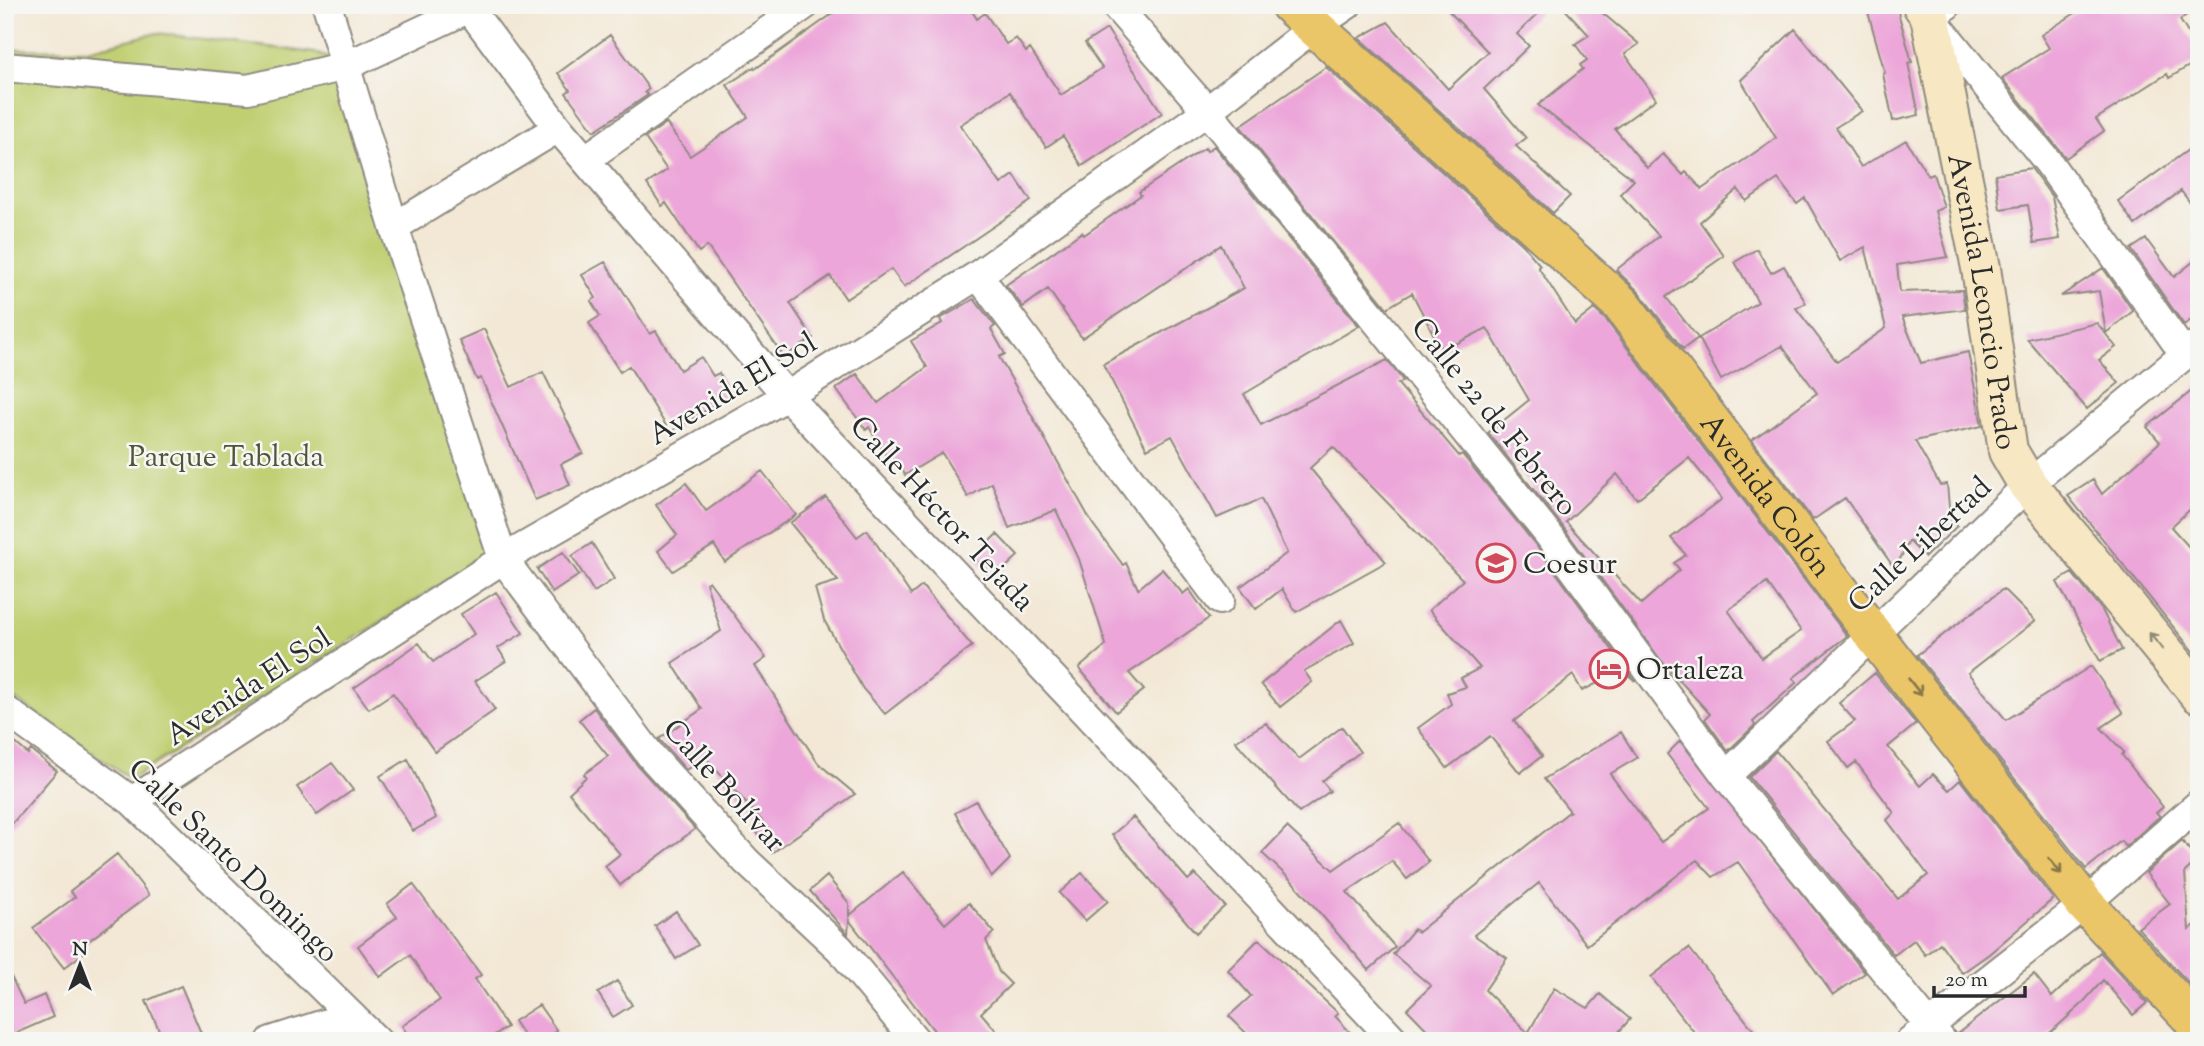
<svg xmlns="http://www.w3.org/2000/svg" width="2204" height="1046" font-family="'Sorts Mill Goudy',serif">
<rect width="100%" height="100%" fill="#f6f6f2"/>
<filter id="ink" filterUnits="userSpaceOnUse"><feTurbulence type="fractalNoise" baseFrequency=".0143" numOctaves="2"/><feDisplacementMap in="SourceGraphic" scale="14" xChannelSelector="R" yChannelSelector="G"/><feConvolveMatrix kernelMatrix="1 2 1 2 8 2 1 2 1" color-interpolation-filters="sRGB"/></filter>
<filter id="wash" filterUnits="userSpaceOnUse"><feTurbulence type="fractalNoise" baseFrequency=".00686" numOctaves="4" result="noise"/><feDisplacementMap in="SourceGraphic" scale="28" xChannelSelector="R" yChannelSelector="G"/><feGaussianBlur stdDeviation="1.57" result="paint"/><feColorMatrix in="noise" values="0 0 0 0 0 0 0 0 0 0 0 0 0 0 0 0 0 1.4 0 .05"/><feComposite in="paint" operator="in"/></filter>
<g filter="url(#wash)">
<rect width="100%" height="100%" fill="#f3e8d5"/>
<!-- green -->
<path fill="#c0cf71" stroke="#767d4e" stroke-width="2" d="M157,33L315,53L354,67L489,554L131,779L5,692V49L87,50Z"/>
<g id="blocks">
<!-- building -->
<path fill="#eca6d9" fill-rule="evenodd" d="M845,5H968L977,19L985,13L1006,44L1016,38L1026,52L1030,49L1061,95L1102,68L1085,43L1107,29L1162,113L1082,166L1063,136L1046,147L1010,92L960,125L1001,184L1014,175L1031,201L904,287L891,269L846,299L830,276L790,303L813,338L784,357L707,246L699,252L666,203L662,206L647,184L667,170L645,138L666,123L690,156L748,117L727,85L754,67L755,69Z
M1443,5H1547L1517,34L1529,46L1484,89L1526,138L1516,146L1570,196L1553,213L1359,38L1388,22L1448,89L1488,52Z
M1561,5H1593L1639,44L1625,54L1656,99L1615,129L1647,168L1663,154L1683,175L1686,172L1702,189L1776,138L1741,80L1795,29L1862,111L1836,127L1861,167L1906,140L1928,176L1933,174L1944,207L1935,211L1948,257L1897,265L1900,292L1962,290L1965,309L1902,317L1921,363L1968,352L1982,426L1915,441L1940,485L1947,484L1950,519L1957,526L1925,557L1909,541L1895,569L1845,498L1813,520L1752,440L1817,393L1782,346L1721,380L1699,338L1758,302L1735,262L1757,249L1771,273L1784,266L1806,303L1796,308L1837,362L1886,328L1865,247L1840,261L1805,198L1797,204L1778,179L1746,201L1738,189L1700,222L1724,256L1666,297L1698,338L1683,349L1638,291L1616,270L1659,236L1620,194L1634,180L1538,105L1583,69L1580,65L1587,60L1575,44L1589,35Z
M1866,5H1896L1912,62L1908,63L1919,115L1893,121L1883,74L1885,73Z
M2088,5H2199L2180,20L2199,51V60L2169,78L2167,74L2096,119L2104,131L2066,158L2002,78L2049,48L2041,35Z
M610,35L649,89L645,92L648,95L594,131L566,93L570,90L558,73Z
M1326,67L1523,245L1540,265L1538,267L1575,324L1594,309L1605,319L1847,636L1793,678L1797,682L1753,722L1755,725L1728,751L1705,719L1710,714L1660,659L1561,524L1488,433L1529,400L1487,328L1442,351L1412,293L1387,308L1240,126ZM1689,458L1722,499L1671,538L1686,555L1674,563L1680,570L1641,604L1566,522L1617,474L1637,499ZM1767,583L1801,631L1762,658L1728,610Z
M2199,142V214L2181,191L2135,225L2118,201Z
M1214,146L1359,326L1244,394L1261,425L1387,360L1403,381L1398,384L1459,456L1462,454L1535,544L1635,681L1623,670L1582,691L1573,675L1514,721L1542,756L1520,773L1490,736L1447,768L1418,728L1451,704L1447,693L1466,687L1461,678L1480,668L1429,610L1463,580L1333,447L1310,468L1386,562L1296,612L1282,589L1256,609L1240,587L1287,553L1261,499L1217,518L1172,436L1147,449L1103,364L1244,288L1221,245L1082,338L1048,289L1023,307L1006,285L1082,232L1084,235L1141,195L1139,192L1205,148L1207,151Z
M2031,168L2052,197L2060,239L2034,243L2028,205L2000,209L1995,174Z
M2146,239L2174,277L2199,257V314L2184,325L2131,249Z
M605,262L650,334L656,331L680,370L701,357L713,376L719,373L732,395L670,432L629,366L620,372L589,323L600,316L591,301L596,298L582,275Z
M2103,268L2133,311L2106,333L2099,291L2061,296Z
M974,299L995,326L991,329L1005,354L999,357L1092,523L1123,565L1126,563L1138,589L1162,569L1183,594L1189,589L1209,618L1129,673L1144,690L1116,712L1079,668L1106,645L1079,559L1056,510L1009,528L992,483L968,497L942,453L905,475L897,460L891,464L869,427L866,430L836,389L857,374L878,403L927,367L911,341L942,323L940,319Z
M2097,323L2116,347L2099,360L2119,383L2087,409L2027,339Z
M484,329L511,387L543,372L583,453L561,464L570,485L535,500L481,378L477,380L459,340Z
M2199,385V501L2171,527L2199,558V659L2068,496L2093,480L2102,494L2160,442L2147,427Z
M762,471L796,515L725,562L714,545L673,571L658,551L677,535L656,505L686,483L706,511Z
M826,497L857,537L867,530L911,595L922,586L972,646L885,714L863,689L824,620L815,588L838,581L790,523Z
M997,534L1018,556L993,579L973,557Z
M592,543L614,579L594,592L572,556Z
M563,552L579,575L552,593L537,569Z
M2072,573L2102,610L2122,650L2100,661L2057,582Z
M709,581L766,658L755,666L818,763L855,794L772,853L753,827L762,821L705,757L686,770L659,739L702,709L672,663L721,631L706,583Z
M2003,589L2035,621L1968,673L2006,720L2091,666L2123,713L2101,728L2124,752L2122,755L2163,807L2156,813L2160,816L2125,847L2121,841L2086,869L1917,655Z
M496,592L523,633L498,648L506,661L475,681L495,710L435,752L393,693L369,709L354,688L419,643L433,662L474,634L461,614Z
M1341,620L1354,643L1304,671L1312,682L1280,707L1261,684Z
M1875,673L1916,724L1888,747L1920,786L1933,774L1949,790L1960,780L2053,899L1989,954L1962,973L1940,943L1925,955L1914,940L1894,955L1749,777L1776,751L1898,899L1928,875L1887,820L1894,813L1856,762L1848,768L1828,741L1855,721L1839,703Z
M594,708L638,766L695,829L620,885L605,866L620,854L569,793L586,777L584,774L608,756L579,720Z
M1266,723L1299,759L1342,727L1360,752L1322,781L1330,791L1299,813L1235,741Z
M1621,732L1637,758L1610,774L1661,842L1709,808L1667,754L1680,741L1865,973L1833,995L1738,862L1713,877L1697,860L1587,945L1539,883L1474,935L1507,958L1485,990L1528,1033L1554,988L1588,1008L1600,994L1630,1019L1611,1041H1438L1407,1009L1431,986L1393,954L1414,929L1418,932L1570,811L1544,779Z
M5,734L28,754L31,750L57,771L5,832Z
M408,759L436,818L413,831L380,776Z
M332,763L353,790L317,815L297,787Z
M976,801L1010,859L992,877L955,813Z
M1133,817L1188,880L1195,874L1225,906L1196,933L1112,835Z
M1399,823L1429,862L1407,879L1392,861L1347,892L1395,947L1369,970L1293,882L1262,853L1287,827L1333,870Z
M2182,841L2198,860L2185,872L2189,930L2199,922V994L2138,928L2170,904L2146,873Z
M117,854L149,895L82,946L86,951L64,968L33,928L75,897L70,891Z
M903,872L945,924L969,903L994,932L986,940L999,972L1011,984L981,1013L1005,1041H942L849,920L848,934L810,891L827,876L849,903V916Z
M1082,873L1108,901L1085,921L1059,893Z
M413,884L481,975L475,979L507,1027L485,1041H412L402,1026L440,1000L410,955L380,977L358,946L397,917L387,904Z
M676,911L698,945L676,959L655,926Z
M1259,939L1338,1013L1335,1016L1358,1041H1254L1229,1016L1251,996L1228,970Z
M1689,948L1762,1041H1701L1651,977Z
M2100,952L2147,1003L2133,1015L2103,980L2080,1006L2041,1041H1958L1957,1034L2034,974L2052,997Z
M5,964L24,1004L44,995L53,1017L5,1038Z
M617,981L632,1005L613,1017L598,993Z
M181,986L201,1033L185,1041H164L146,1001Z
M539,1005L557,1031L543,1041H527L514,1021Z"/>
</g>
</g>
<g filter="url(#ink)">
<use href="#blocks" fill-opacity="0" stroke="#8f8a80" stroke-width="2"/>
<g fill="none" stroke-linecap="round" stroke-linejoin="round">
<defs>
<path id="minor" d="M327,5L394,227L503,559L651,756L746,861L840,949L916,1041
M1115,5L1207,111L1548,534L1726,776L1942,1041
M1947,5L1930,16L2048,162L2185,355
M469,8L558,128L787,396L1395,1041
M5,67L248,89L346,66L476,5
M586,159L805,5
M394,227L558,128
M978,275L1220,600
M5,710L132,801L377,1041
M1726,776L2028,485L2199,343
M132,801L503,559L787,396L978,275L1207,111L1313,28L1347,5
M271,1041L349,1016
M1910,1041L2085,904L2199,804"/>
<g id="secondary">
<path id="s1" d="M1922,5L1930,16L1981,268L2008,451L2028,485L2199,694"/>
</g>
<g id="primary">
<path id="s2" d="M1290,5L1621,304L1872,633L2085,904L2199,1026"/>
</g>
</defs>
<!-- minor casing -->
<use href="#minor" stroke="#8f8a80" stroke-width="32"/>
<!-- secondary casing -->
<use href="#secondary" stroke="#8f8a80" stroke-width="42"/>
<!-- primary casing -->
<use href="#primary" stroke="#8f8a80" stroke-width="42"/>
<!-- minor -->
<use href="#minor" stroke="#fff" stroke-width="28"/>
<!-- secondary -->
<use href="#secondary" stroke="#f7e8c3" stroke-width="38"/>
<!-- primary -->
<use href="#primary" stroke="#ebc669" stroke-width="38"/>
</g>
<!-- one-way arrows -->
<defs><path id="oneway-shaft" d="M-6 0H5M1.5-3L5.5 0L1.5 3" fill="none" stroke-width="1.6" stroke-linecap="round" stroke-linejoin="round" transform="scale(1.75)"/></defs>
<use stroke="#918a77" href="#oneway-shaft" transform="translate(2156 641) rotate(-129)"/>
<g stroke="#8b784a">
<use href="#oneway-shaft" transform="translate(1915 687) rotate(52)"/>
<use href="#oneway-shaft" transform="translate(2055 866) rotate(52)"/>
</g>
</g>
<!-- icons -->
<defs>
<symbol id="school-ring" viewBox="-11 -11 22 22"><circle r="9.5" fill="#f6f6f2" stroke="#d1495b" stroke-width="1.5"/><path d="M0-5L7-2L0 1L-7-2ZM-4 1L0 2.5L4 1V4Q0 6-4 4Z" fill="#d1495b"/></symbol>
<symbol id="hotel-ring" viewBox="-11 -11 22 22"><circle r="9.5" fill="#f6f6f2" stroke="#d1495b" stroke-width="1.5"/><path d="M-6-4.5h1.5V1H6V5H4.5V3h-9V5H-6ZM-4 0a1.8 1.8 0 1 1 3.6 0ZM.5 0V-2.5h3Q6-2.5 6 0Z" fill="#d1495b"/></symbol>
</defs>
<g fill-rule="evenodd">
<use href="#school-ring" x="1474" y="541" width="44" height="44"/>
<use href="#hotel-ring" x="1587" y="647" width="44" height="44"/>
</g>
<g text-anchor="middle" stroke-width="5" stroke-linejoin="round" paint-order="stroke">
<!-- street labels -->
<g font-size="30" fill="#2b2b2b" stroke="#f6f6f2">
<text dy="10" stroke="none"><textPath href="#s1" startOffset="304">Avenida Leoncio Prado</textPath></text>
<text transform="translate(732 388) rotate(-31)" y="10">Avenida El Sol</text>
<text transform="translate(1495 416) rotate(51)" y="10">Calle 22 de Febrero</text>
<text dy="10" stroke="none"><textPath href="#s2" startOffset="686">Avenida Colón</textPath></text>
<text transform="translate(943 513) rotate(47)" y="10">Calle Héctor Tejada</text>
<text transform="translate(1919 544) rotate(-43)" y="10">Calle Libertad</text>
<text transform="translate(248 686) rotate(-33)" y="10">Avenida El Sol</text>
<text transform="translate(725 785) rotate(48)" y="10">Calle Bolívar</text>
<text transform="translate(234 860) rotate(44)" y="10">Calle Santo Domingo</text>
</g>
<!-- park labels -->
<g font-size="30" fill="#50543c" stroke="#f6f6f2">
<text x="226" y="466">Parque Tablada</text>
</g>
<!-- poi labels -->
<g font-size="30" fill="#2b2b2b" stroke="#f6f6f2" text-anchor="start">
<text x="1523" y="573">Coesur</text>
<text x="1636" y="679">Ortaleza</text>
</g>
</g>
<!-- margin -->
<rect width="2204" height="1046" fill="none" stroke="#f6f6f2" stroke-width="28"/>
<!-- north arrow -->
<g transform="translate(80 965)" stroke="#f6f6f2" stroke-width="5" paint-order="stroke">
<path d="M0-5L12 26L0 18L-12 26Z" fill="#2b2b2b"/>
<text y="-10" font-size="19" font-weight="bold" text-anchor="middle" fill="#2b2b2b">N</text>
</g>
<!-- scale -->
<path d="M1934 986v10h91v-10" fill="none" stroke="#2b2b2b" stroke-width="3.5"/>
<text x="1945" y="986" font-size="21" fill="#2b2b2b" stroke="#f6f6f2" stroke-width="5" paint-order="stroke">20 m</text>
</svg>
